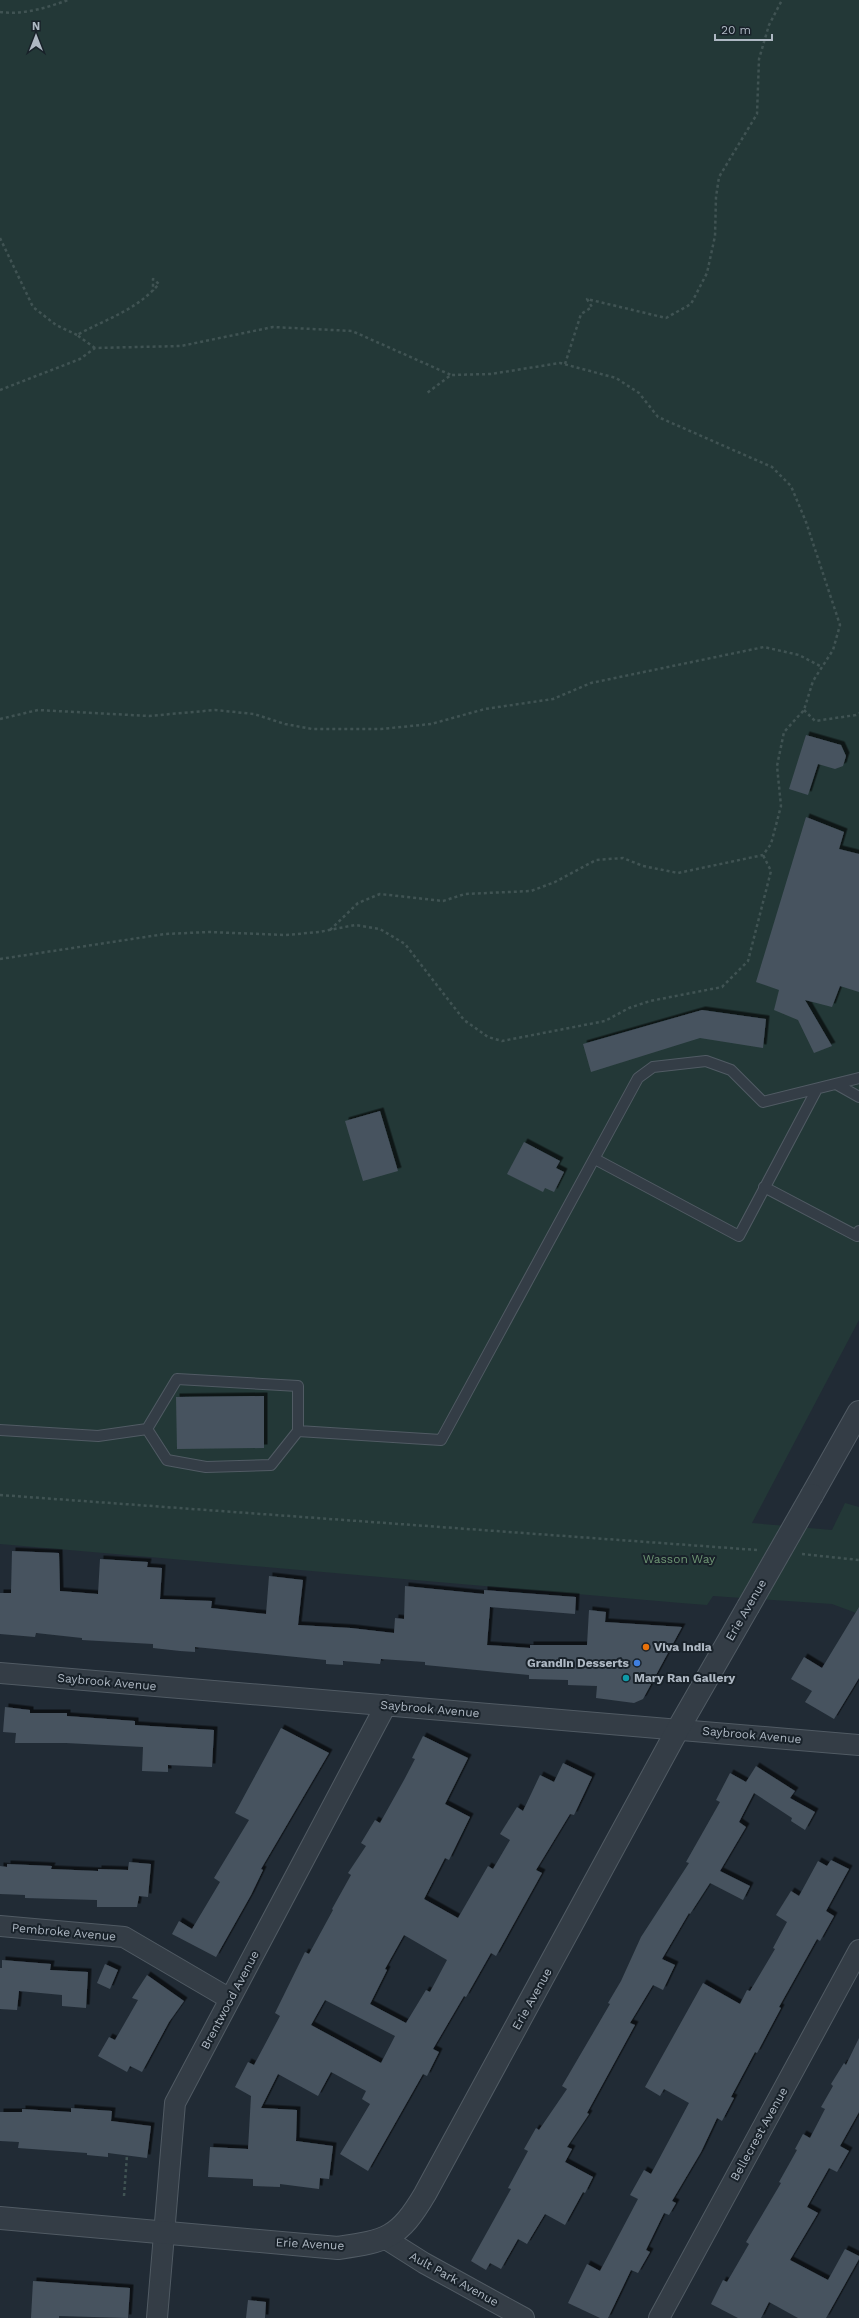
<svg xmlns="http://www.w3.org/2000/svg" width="859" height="2318" font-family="'Work Sans',sans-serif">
<defs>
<filter id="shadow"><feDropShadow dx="3.5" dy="-3.5" stdDeviation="0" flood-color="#0009"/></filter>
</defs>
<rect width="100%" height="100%" fill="#212b35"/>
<!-- green -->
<path fill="#233837" d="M0,0H859V1320L752,1523L832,1530L845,1503L859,1507V1614L832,1604L713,1596L707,1605L681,1603L0,1544Z"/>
<!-- building -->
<path fill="#47535f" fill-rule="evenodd" filter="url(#shadow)" d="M806,735L841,745L846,756L843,766L835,769L818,764L808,795L789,789Z
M806,817L844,832L839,849L859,854V992L840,986L832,1007L805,1000L832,1046L814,1053L798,1020L774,1010L779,990L756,982Z
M702,1010L766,1019L763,1048L700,1038L591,1072L583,1044Z
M380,1111L398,1171L363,1181L345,1121Z
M524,1142L560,1161L556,1168L564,1172L554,1192L545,1188L543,1192L507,1174Z
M264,1396V1448L177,1449L176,1397Z
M12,1551L59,1553L60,1591L98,1594L100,1559L148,1562L147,1567L162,1568L160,1599L212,1601L211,1608L266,1614L269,1576L303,1580L298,1625L351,1628L394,1633L395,1618L404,1619L405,1586L484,1594V1590L576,1597L575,1614L490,1607L487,1645L530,1648V1645H587L589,1610L606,1612L605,1622L682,1627L643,1699L634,1703L596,1698L597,1686L568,1685V1680L529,1679V1675L425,1665V1662L381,1659L380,1664L343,1661V1665L326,1664V1660L195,1647V1652L180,1651L153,1648V1644L82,1640V1638L36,1633L35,1637L0,1634V1593H11Z
M859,1607V1678L834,1719L805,1702L812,1691L791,1679L804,1657L822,1668Z
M5,1707L30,1710V1713H67V1716L135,1721V1725L214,1730L212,1767L168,1765V1772L142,1771L143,1747L66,1743H15L16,1733L3,1732Z
M281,1728L329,1753L261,1869L263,1870L251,1895L216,1957L172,1934L179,1921L192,1929L220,1882L214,1878L249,1820L235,1813Z
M423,1736L468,1758L445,1804L470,1817L449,1860L445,1858L424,1899L458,1918L488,1866L493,1869L510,1840L500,1834L517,1807L523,1811L540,1775L554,1782L563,1763L592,1777L574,1815L570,1814L536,1870L542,1873L496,1956L491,1953L466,1997L464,1996L433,2049L439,2052L427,2076L423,2074L368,2171L340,2154L370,2104L362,2099L366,2091L331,2072L318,2096L278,2074L261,2108L297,2110L296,2141L333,2146L329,2179L320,2178L319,2189L280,2184V2187L253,2186V2179L208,2177L210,2147L248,2149L251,2096L235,2087L248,2062L254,2065L280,2016L275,2013L305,1952L309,1954L333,1910L332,1909L351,1875L348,1873L366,1846L361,1843L375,1820L380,1823L404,1780L415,1759L412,1758ZM404,1935L447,1960L430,1992L426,1990L406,2023L370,2004L387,1970L385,1969ZM325,2000L395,2036L381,2063L311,2025Z
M756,1766L795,1791L790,1798L815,1812L805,1830L791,1821L792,1818L754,1793L739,1822L746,1827L720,1871L750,1886L743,1900L710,1883L690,1914L689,1913L662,1959L675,1965L663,1990L653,1985L630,2023L635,2025L587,2113L589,2114L567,2147L572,2149L565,2162L593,2177L585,2193L583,2192L565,2225L545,2214L527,2244L518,2239L501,2269L490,2263L486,2270L471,2261L511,2189L508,2188L528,2151L524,2149L536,2128L539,2130L567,2089L562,2086L610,2004L608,2003L621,1981L641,1937L689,1863L686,1862L720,1802L716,1800L730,1773L746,1782Z
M831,1860L849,1869L826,1911L834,1916L820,1941L817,1939L779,2007L781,2008L757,2053L755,2052L731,2097L734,2098L722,2121L717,2118L701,2152L672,2201L676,2203L669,2215L664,2213L646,2250L650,2252L638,2273L631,2270L608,2318H600L568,2303L587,2264L600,2271L638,2199L630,2195L644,2170L651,2174L689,2103L664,2089L660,2096L645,2087L703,1983L740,2004L747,1990L750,1991L775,1949L773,1948L787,1922L776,1915L791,1891L799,1896L818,1861L827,1866Z
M129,1862L151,1864L148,1897L139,1896L137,1907H97V1900L25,1898V1895L0,1894V1866L7,1867V1864L52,1866L51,1869L98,1871V1869L128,1870Z
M2,1960L51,1964L50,1970L88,1972L86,2008L62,2006V1995L19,1991L17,2010L0,2009V1968H2Z
M105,1964L118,1970L110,1989L97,1983Z
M147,1975L184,2001L169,2022L142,2072L130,2066L127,2072L98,2056L109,2037L115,2040L138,2000L132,1998Z
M859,2038V2112L840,2146L849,2151L837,2172L829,2168L807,2207L818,2213L790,2260L828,2280L845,2249L859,2256V2259L826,2318H798L769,2302L761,2318H738L711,2304L723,2280L727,2282L749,2244L746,2242L781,2183L779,2182L797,2150L795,2149L803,2134L810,2138L825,2109L821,2107L833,2086L831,2084L844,2063L846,2065Z
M71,2108L112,2111L111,2121L151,2126L147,2158L108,2153V2157L87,2155V2153L18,2148L19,2142L0,2141V2112H22V2109L71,2112Z
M33,2281L130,2288L128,2318L59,2316V2318H31Z
M248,2300L266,2302L265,2318H246Z"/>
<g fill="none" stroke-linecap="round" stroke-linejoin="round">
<defs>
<path id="service" d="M836,1084L859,1097
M595,1159L739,1236L817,1089
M764,1187L857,1236L859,1231
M147,1429L167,1460L206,1467L271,1465L298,1431
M0,1430L98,1436L147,1429L177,1379L298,1386V1431L441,1440L638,1078L653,1067L706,1061L731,1070L763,1102L859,1078"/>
<path id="minor" d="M0,1673L859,1745
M0,1926L124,1937L230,1999
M386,2239L424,2263L524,2318
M157,2318L175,2103L386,1705
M659,2318L859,1950"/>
<path id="tertiary" d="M812,1495L859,1412
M0,2218L338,2248C387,2241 399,2238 425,2194L678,1729L748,1607"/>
</defs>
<!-- service casing -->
<use href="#service" stroke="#515b64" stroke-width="12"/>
<!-- minor casing -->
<use href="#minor" stroke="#515b64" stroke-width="22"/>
<!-- tertiary casing -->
<use href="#tertiary" stroke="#515b64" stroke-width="24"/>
<!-- path -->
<path stroke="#405353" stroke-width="2.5" stroke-dasharray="3 3" stroke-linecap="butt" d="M0,12C23,15 46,8 68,0
M0,238L33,307L56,325L77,335
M95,348L77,335C108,318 135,311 159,284L153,279V291
M565,364L581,314L592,307L587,299L666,318L691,304L707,273L715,236L716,197L719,177L757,114L759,59L769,25L782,0
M0,390L80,359L95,348L181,346L273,327L352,331L451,375L427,393
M804,710L815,721L856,715L859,713
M0,719L38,710L149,716L215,710L254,714L285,724L312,729H381L431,724L485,709L553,699L591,683L764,647L799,655L822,667
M330,930L358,903L380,894L443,901L465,894L531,891L555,882L596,860L623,858L643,866L678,873L763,855L771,844L781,806L777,766L784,732L804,710L813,681L833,650L840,625L806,522L791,486L772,467L658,417L639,393L616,378L560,363L491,374L451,375
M0,959L165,934L209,932L286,935L319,932L355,925L380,929L405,944L464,1020L488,1037L502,1041L605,1021L629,1008L650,1001L722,987L748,961L771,871L763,855
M0,1495L757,1550
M802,1554L859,1560
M124,2196L127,2155"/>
<!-- service -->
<use href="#service" stroke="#343d46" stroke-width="10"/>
<!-- minor -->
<use href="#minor" stroke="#343d46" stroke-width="20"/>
<!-- tertiary -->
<use href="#tertiary" stroke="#343d46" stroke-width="22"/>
<defs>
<path id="tertiary-bridge" d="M748,1607L812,1495"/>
</defs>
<!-- tertiary-bridge casing -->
<use href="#tertiary-bridge" stroke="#515b64" stroke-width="24" stroke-linecap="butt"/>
<!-- tertiary-bridge -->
<use href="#tertiary-bridge" stroke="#343d46" stroke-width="22"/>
</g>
<!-- markers -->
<circle fill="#e8710a" stroke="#19222a" stroke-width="1.5" cx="646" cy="1647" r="4"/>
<circle fill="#3f7fe0" stroke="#19222a" stroke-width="1.5" cx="637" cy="1663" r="4"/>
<circle fill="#0f9aa8" stroke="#19222a" stroke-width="1.5" cx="626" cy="1678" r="4"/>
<g text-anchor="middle" stroke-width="4" stroke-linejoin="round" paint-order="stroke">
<!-- park labels -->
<g font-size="12" fill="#6f9674" stroke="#19222a">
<text x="679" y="1563">Wasson Way</text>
</g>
<!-- street labels -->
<g font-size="12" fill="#aeb8c3" stroke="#19222a">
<text transform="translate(746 1610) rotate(-60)" y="4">Erie Avenue</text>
<text transform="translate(107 1682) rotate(5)" y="4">Saybrook Avenue</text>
<text transform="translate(430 1709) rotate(5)" y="4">Saybrook Avenue</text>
<text transform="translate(752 1735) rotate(5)" y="4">Saybrook Avenue</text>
<text transform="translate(64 1932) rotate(5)" y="4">Pembroke Avenue</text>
<text transform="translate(532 1999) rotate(-61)" y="4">Erie Avenue</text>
<text transform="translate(230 2000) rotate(-62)" y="4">Brentwood Avenue</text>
<text transform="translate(759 2134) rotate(-61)" y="4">Bellecrest Avenue</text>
<text transform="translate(310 2244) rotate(3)" y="4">Erie Avenue</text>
<text transform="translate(454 2279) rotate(29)" y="4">Ault Park Avenue</text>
</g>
<!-- poi labels -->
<g font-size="12" font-weight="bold" fill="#aeb8c3" stroke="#19222a" text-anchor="start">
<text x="654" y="1651">Viva India</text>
<text x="629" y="1667" text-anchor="end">Grandin Desserts</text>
<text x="634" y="1682">Mary Ran Gallery</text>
</g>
</g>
<!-- north arrow -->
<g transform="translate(36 36)" stroke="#19222a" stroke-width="3" paint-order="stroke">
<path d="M0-3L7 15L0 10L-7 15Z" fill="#aeb8c3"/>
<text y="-6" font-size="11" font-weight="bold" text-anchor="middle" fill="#aeb8c3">N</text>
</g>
<!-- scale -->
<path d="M715 34v6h57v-6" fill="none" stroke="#aeb8c3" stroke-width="2"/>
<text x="721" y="34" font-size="12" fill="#aeb8c3" stroke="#19222a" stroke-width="3" paint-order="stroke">20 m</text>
</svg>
